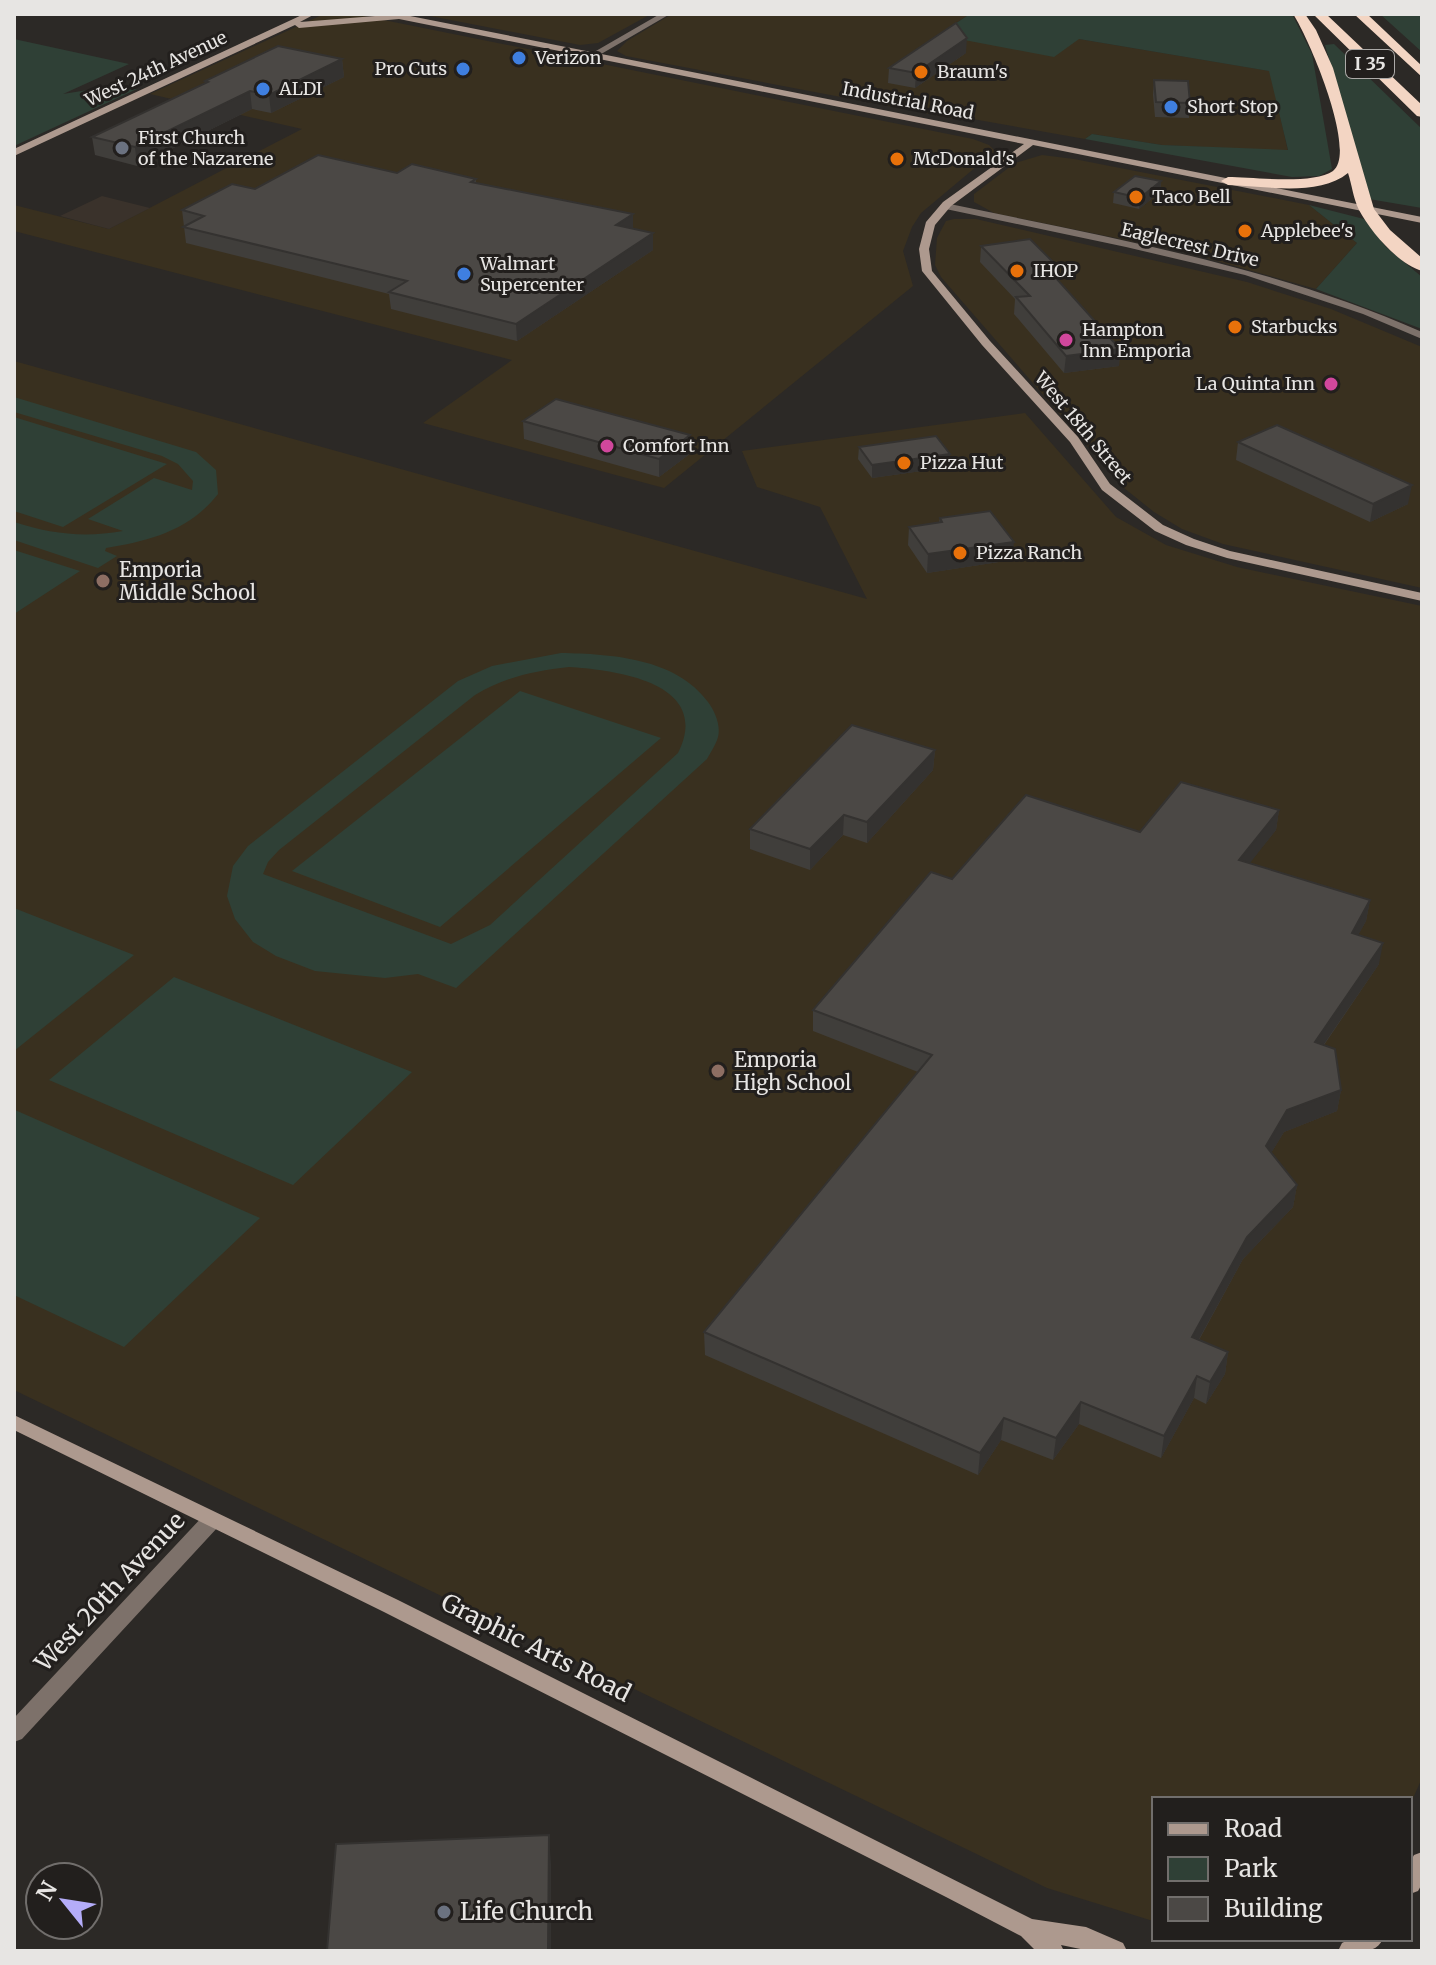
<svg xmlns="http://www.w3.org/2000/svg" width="1436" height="1965" font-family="Merriweather,serif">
<rect width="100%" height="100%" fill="#2c2926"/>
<!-- commercial -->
<path fill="#39301f" d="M324,14H354L973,139L989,145L995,151L921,213L912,227L903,251L913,286L664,488L423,423L512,360L14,231V205L109,229L302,129L150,94Z
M420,14H651L598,43L580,45Z
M672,14H970L939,34L1079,39L1270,71L1288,151L1162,145L1092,134L1085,139L967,118L962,120L626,56L617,51L627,41Z
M1042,155L1074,159L1309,205L1357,243L1316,289L1185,252L994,213L974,202V194L1015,163Z
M954,219H976L1247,282L1331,309L1422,347V588L1223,544L1182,529L1154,512L1124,488L941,277L935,265L937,238L946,221Z
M14,361L867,599L820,507L757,487L742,451L1025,413L1116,517L1166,545L1237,567L1422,606V1778L1410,1805V1799H1154L1153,1921L1047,1888L14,1390Z"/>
<!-- built -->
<path fill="#3a322b" d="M102,196L150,208L109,229L60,216Z"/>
<!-- green -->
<path fill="#2f4036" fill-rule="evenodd" d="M970,14H1292L1312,54L1332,169L1319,176L1292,177L1085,139L1092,134L1162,145L1288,150L1269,71L1079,39L1054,57L938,35Z
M1380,14H1422V52Z
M14,39L129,64L63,94L100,88L137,89L14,146Z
M1334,44L1422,129V208L1369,199L1325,45Z
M1309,205L1364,219L1386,247L1422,277V329L1316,289L1357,243Z
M14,397L196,452L216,470L218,494C190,530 150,541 106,548L105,551L117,556L98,568L14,540V522C51,534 84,538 123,531L88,519L154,478L192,490L193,481L178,464L162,456L14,412Z
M14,417L167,464L63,527L14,511Z
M14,550L80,571L14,614Z
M561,653C611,654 676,658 708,702C715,711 721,726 718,737C716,744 711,752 707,759L456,988L418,974L385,978L315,971L276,956L253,942L235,919L227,896L233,866L248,846L458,681L492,666ZM569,667C617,670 713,683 678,753L490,925L451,944L263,874L268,862L279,850L475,695C505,677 534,671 569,667Z
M520,691L661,738L440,927L292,871Z
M14,908L134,955L14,1051Z
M174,977L412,1072L293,1185L49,1080Z
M15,1110L260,1218L124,1347L14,1295Z"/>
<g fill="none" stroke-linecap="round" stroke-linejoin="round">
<!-- street -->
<path fill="#7d716a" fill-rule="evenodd" d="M660,14H670L596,57L589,55Z
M945,203C1107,237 1270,265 1422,332V339L1363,314L1245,275L1126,247L941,208L940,206Z
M211,1513L218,1515L221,1521L218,1527L22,1739L14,1742V1718L204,1515Z"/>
<!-- secondary -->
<path fill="#ad998e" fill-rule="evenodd" d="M304,14H315L300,22L400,14L1422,217V223L1033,145L951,206L935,225L929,249L932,271L990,341L1078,437L1110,484L1163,525L1194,539L1230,551L1422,593V601L1227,558L1186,545L1155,531L1102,490L1070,442L982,345L922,271L919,249L926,222L943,202L1024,144L399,19L299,28L295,25L14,156V149Z
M14,1415L398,1600L1032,1919L1086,1927L1123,1943L1127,1951H1090L1061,1945L1064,1951H1036L1021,1936L946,1897L384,1612L14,1430Z
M1422,1852V1884L1418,1891L1410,1894V1862L1414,1855Z
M1350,1939H1383C1375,1956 1355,1951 1338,1951L1342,1943Z"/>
<!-- highway -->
<path fill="#f3d5c3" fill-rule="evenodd" d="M1293,14H1305L1316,30L1333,68L1374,209L1390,230L1422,258V271C1398,264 1370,231 1359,210C1353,198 1352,185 1348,173C1319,197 1264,186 1228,185L1221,181L1228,177C1253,177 1313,185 1333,171C1358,152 1308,36 1293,14Z
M1313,14H1326L1422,105V117L1417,116Z
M1354,14H1367L1422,66V77Z"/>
</g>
<!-- wall -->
<path fill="#403e3b" d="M966,53L915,88L888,83L889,68Z
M342,59L344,77L271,113L252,109L137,166L95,155L92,137L205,83V81Z
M1154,80L1190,103L1189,118L1155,117L1153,95Z
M476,179V183L633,229L653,233V250L517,341L391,309L389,294L186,243L182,210L255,189Z
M1161,181L1160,192L1139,209L1113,203L1114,192Z
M981,246L1054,276L1120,349L1119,366L1064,373L1014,314L1015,299L980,262Z
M523,421L690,435L691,453L659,477L524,439Z
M1238,442L1408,504L1370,522L1236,460Z
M859,447L950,454V467L872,478L858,459Z
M940,518L1012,560L927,573L908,545L909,527L939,522Z
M935,750L933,770L867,843L843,835L810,870L750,849V829Z
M1279,810L1276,830L1249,863L1370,900L1366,921L1358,935L1379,964L1324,1045L1341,1090L1337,1111L1284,1132L1271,1153L1297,1185L1293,1207L1243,1259L1199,1340L1228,1352L1225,1374L1206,1404L1194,1398L1161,1458L1079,1424L1053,1460L1001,1440L978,1475L705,1355L704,1332L918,1072L813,1031V1010L952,879L1140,832Z"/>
<!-- shaded-wall -->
<path fill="#343230" d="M967,38L966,53L915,88L916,73Z
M342,59L344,77L271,113L269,95Z
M250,91L252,109L137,166L135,147Z
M1161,181L1160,192L1139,209L1140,198Z
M633,214V231L616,225Z
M653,233V250L517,341L516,324Z
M1055,264L1054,281L1045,266Z
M1120,349L1119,366L1064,373L1066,356Z
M690,435L691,453L659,477V459Z
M950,454V467L872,478V465Z
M1412,485L1408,504L1370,522L1373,504Z
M1014,542L1012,560L927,573L928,554Z
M935,750L933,770L867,843V822Z
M1279,810L1276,830L1236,881L1239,860Z
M844,815L843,835L810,870V849Z
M1370,900L1366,921L1348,954L1352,933Z
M1383,943L1379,964L1311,1063L1315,1042Z
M1341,1090L1337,1111L1284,1132L1262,1168L1266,1146L1287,1110Z
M1297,1185L1293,1207L1243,1259L1188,1359L1192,1337L1247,1237Z
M1228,1352L1225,1374L1206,1404L1210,1382Z
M1197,1376L1194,1398L1161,1458L1164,1436Z
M1081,1402L1079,1424L1053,1460L1056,1438Z
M1004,1418L1001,1440L978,1475L980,1453Z
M549,1835L551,1864V1951H548Z"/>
<!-- building -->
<path fill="#4b4845" stroke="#343230" stroke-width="2" d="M956,23L967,38L916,73L889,68Z
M278,46L342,59L269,95L250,91L135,147L92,137L208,82L205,81Z
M1154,80L1188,81L1190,103L1156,102Z
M318,155L397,173L412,164L476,179L471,182L633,214L616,225L653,233L516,324L389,292L407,281L183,227L204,216L182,210L232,184L255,189Z
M1135,176L1161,181L1140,198L1114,192Z
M1030,239L1055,264L1045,266L1120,349L1066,356L1016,297L1030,296L981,246Z
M556,399L690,435L659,459L523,421Z
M1277,425L1412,485L1373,504L1238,442Z
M936,436L950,454L872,465L859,447Z
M990,511L1014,542L928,554L909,527L942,522L940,518Z
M852,725L935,750L867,822L844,815L810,849L750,829Z
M1181,782L1279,810L1239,860L1370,900L1352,933L1383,943L1315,1042L1335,1049L1341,1090L1287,1110L1266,1146L1297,1185L1247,1237L1192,1337L1228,1352L1210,1382L1197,1376L1164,1436L1081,1402L1056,1438L1004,1418L980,1453L704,1332L932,1055L813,1010L931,872L952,879L1026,795L1140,832Z
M549,1835L548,1951H327L336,1844Z"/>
<!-- markers -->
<g fill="#3f7fe0" stroke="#221f1d" stroke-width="3">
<circle cx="519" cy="58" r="8"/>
<circle cx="463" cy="69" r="8"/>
<circle cx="263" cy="89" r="8"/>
<circle cx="1171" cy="107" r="8"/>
<circle cx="464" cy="274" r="8"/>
</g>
<g fill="#e8710a" stroke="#221f1d" stroke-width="3">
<circle cx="921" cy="72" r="8"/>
<circle cx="897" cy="159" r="8"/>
<circle cx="1136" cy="197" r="8"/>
<circle cx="1245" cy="231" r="8"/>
<circle cx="1017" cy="271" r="8"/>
<circle cx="1235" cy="327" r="8"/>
<circle cx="904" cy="463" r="8"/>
<circle cx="960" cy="553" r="8"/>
</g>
<g fill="#6b7280" stroke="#221f1d" stroke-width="3">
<circle cx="122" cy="148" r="8"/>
<circle cx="444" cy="1912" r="8"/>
</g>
<g fill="#d1479c" stroke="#221f1d" stroke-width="3">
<circle cx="1066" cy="340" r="8"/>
<circle cx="1331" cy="384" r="8"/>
<circle cx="607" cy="446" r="8"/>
</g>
<g fill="#8d6e63" stroke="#221f1d" stroke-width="3">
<circle cx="103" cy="581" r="8"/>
<circle cx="718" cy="1071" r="8"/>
</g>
<g text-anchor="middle" stroke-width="6" stroke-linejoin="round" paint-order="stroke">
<!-- far-poi labels -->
<g font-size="18" fill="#e7e5e3" stroke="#221f1d" text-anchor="start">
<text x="535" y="64">Verizon</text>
<text x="447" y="75" text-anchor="end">Pro Cuts</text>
<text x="937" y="78">Braum's</text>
<text x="279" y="95">ALDI</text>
<text x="1187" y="113">Short Stop</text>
<text x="138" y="144">First Church<tspan x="138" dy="21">of the Nazarene</tspan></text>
<text x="913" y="165">McDonald's</text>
<text x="1152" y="203">Taco Bell</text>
<text x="1261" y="237">Applebee's</text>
<text x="480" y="270">Walmart<tspan x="480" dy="21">Supercenter</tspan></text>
<text x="1033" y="277">IHOP</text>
<text x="1251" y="333">Starbucks</text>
<text x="1082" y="336">Hampton<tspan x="1082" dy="21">Inn Emporia</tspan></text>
<text x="1315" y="390" text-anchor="end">La Quinta Inn</text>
<text x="623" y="452">Comfort Inn</text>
<text x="920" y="469">Pizza Hut</text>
<text x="976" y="559">Pizza Ranch</text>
</g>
<!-- shield labels -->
<rect fill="#221f1d" stroke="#acaaa8" stroke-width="2" x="1346" y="50" width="48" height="28" rx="6"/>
<g font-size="18" font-weight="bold" fill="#e7e5e3">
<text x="1370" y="70">I 35</text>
</g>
<!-- far-street labels -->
<g font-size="18" fill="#e7e5e3" stroke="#221f1d">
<text transform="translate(156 69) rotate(-25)" y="6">West 24th Avenue</text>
<text transform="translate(908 101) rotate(11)" y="6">Industrial Road</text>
<text transform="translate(1190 245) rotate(13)" y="6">Eaglecrest Drive</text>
<text transform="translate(1083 428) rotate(50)" y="6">West 18th Street</text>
</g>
<!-- poi labels -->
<g font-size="20" fill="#e7e5e3" stroke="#221f1d" text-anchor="start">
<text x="119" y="577">Emporia<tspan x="119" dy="23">Middle School</tspan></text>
<text x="734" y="1067">Emporia<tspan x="734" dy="23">High School</tspan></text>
</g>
<!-- near-street labels -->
<g font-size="24" fill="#e7e5e3" stroke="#221f1d">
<text transform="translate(110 1592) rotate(-47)" y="8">West 20th Avenue</text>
<text transform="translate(536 1648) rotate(27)" y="8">Graphic Arts Road</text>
</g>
<!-- near-poi labels -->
<g font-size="24" fill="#e7e5e3" stroke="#221f1d" text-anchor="start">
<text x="460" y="1920">Life Church</text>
</g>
</g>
<!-- border -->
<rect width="1436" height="1965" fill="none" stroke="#e7e5e3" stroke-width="32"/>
<!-- legend -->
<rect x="1152" y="1797" width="260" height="144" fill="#221f1d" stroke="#716e6c" stroke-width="2"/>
<rect x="1168" y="1823" width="40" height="12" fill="#ad998e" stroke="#716e6c" stroke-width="2"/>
<text x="1224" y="1837" font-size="24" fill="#e7e5e3">Road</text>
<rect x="1168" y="1857" width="40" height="24" fill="#2f4036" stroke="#716e6c" stroke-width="2"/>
<text x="1224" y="1877" font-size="24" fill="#e7e5e3">Park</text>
<rect x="1168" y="1897" width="40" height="24" fill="#4b4845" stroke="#716e6c" stroke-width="2"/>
<text x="1224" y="1917" font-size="24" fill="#e7e5e3">Building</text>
<!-- north arrow -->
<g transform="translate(64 1901) rotate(300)"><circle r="38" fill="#221f1d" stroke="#716e6c" stroke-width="2"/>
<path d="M0-6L14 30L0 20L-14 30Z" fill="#b4acf9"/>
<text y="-12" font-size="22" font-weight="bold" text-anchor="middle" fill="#e7e5e3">N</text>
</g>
</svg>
